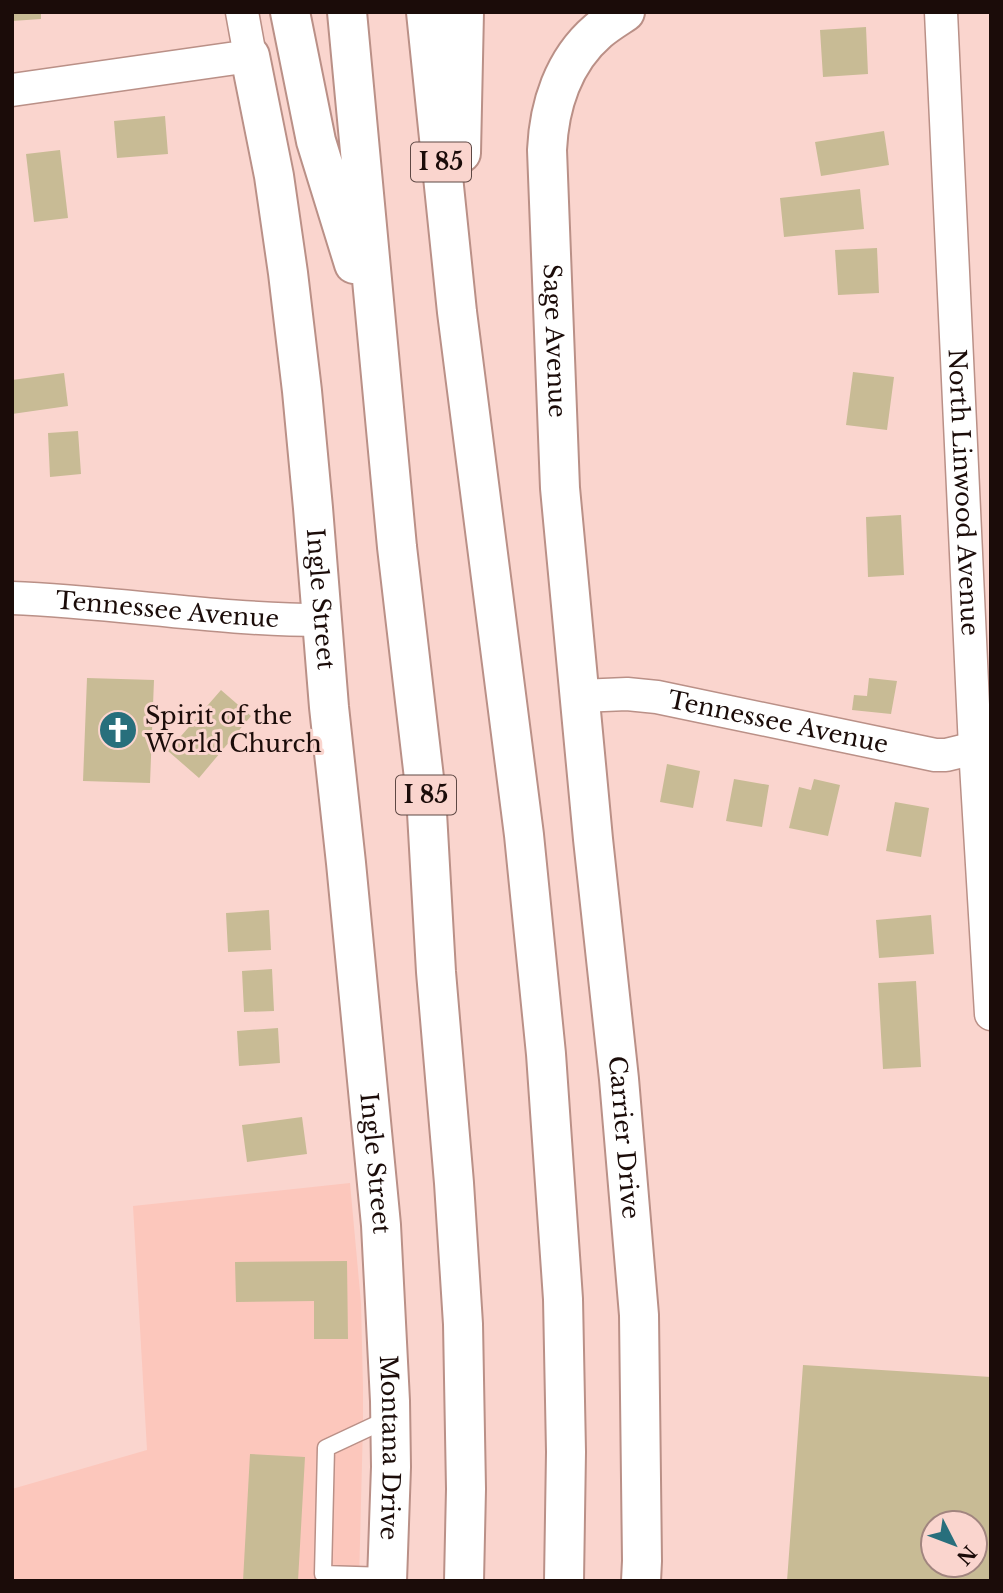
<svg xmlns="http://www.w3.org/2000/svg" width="1003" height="1593" font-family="'Libre Baskerville',serif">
<rect width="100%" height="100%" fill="#fad5ce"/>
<!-- built -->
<path fill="#fcc7bc" d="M350,1183L361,1303L363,1387V1424L359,1581H12V1489L147,1450L133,1206Z"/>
<!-- building -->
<path fill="#c8bb95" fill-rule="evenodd" d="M12,12H41V19L12,21Z
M866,27L868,74L823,77L820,30Z
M165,116L168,154L117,158L114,121Z
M884,131L889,165L821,176L815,142Z
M60,150L68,218L34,222L26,154Z
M860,189L864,229L784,237L780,198Z
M877,248L879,293L838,295L835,250Z
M853,372L894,377L887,430L846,425Z
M64,373L68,406L12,414V380Z
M78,431L81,474L50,477L48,433Z
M901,515L904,575L868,577L866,517Z
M87,678L154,680L150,783L83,781Z
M869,678L897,681L891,714L852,710L854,695L867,696Z
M221,690L251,716L199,778L168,751Z
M667,764L700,771L693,808L660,802Z
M734,779L769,785L762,827L726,821Z
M814,779L840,785L828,836L789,828L799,787L811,790Z
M895,802L929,808L921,857L886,851Z
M269,910L271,950L228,952L226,913Z
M931,915L934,954L879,958L876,920Z
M272,969L274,1011L244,1012L242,971Z
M916,981L921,1067L883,1069L878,983Z
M278,1028L280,1063L239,1066L237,1031Z
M302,1117L307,1154L247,1162L242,1125Z
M347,1261L348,1339H314V1301L236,1302L235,1262Z
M803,1365L991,1377V1581H787ZM933,1523H975V1565H933Z
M250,1454L305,1457L298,1581H243Z"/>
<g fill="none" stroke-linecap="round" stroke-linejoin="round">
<defs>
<path id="lane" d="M388,1576L323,1574L326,1448L388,1419"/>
<g id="street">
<path id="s1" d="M941,12L975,748L991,1014"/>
<path d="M12,90L250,56L242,12"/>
<path id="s2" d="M12,598C116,602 218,620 322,620"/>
<path id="s3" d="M580,696L627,694L657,697L935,755H946L975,748"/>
</g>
<g id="secondary">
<path id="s4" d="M625,12C616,18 606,24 598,31C563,61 549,106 547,150L560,488L593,839L619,1079L639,1315L642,1561L641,1581"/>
<path id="s5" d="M250,56L274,176L288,273L302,391L313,508L329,707L346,863L381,1225L390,1401L391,1467L387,1581"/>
</g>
<path id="highway" d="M290,12L316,141L354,264
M347,12L397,547L426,795L436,972L454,1183L463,1324L466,1489L464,1581
M426,12L457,312L524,835L546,1054L563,1299L566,1452L564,1581
M461,153L464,12"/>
</defs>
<!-- lane casing -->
<use href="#lane" stroke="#ba9087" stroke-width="19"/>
<!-- street casing -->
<use href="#street" stroke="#ba9087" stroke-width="35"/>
<!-- secondary casing -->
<use href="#secondary" stroke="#ba9087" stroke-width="42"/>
<!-- highway casing -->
<use href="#highway" stroke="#ba9087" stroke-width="42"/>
<!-- lane -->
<use href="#lane" stroke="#fff" stroke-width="16"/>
<!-- street -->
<use href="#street" stroke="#fff" stroke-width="32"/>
<!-- secondary -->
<use href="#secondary" stroke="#fff" stroke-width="38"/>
<!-- highway -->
<use href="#highway" stroke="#fff" stroke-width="38"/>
</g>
<!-- icons -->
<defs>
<symbol id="church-disc" viewBox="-11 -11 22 22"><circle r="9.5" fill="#286f7c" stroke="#fad5ce"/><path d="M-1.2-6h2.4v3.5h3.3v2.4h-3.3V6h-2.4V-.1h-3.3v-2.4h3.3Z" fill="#fff"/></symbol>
</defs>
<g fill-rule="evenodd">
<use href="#church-disc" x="96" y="708" width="44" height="44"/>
</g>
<g text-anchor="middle" stroke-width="6" stroke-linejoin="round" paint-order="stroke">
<!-- shield labels -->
<g fill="#fad5ce" stroke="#5e4844" stroke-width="2">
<rect x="411" y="142.5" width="60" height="39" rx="5"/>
<rect x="396" y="775.5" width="60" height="39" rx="5"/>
</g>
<g font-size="23" font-weight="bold" fill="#1b0c09">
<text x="441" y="170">I 85</text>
<text x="426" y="803">I 85</text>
</g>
<!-- street labels -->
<g font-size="24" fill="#1b0c09" stroke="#fad5ce">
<text dy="8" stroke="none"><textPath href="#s4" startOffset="357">Sage Avenue</textPath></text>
<text dy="8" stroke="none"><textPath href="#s1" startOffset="481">North Linwood Avenue</textPath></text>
<text dy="8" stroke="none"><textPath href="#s5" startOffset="548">Ingle Street</textPath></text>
<text dy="8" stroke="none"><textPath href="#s2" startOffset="156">Tennessee Avenue</textPath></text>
<text dy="8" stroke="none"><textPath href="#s3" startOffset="201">Tennessee Avenue</textPath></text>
<text dy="8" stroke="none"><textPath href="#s4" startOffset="1157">Carrier Drive</textPath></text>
<text dy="8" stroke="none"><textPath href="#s5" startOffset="1115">Ingle Street</textPath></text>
<text dy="8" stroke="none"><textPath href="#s5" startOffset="1400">Montana Drive</textPath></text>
</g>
<!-- poi labels -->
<g font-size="24" fill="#1b0c09" stroke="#fad5ce" text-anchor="start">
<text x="145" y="724">Spirit of the<tspan x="145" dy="28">World Church</tspan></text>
</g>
</g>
<!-- border -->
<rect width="1003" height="1593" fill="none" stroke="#1b0c09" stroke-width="28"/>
<!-- north arrow -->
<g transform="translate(954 1544) rotate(132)"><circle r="33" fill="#fad5ce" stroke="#a1857f" stroke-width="2"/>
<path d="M0-5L12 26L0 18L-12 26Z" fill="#286f7c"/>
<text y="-10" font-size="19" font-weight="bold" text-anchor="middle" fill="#1b0c09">N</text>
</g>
</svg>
